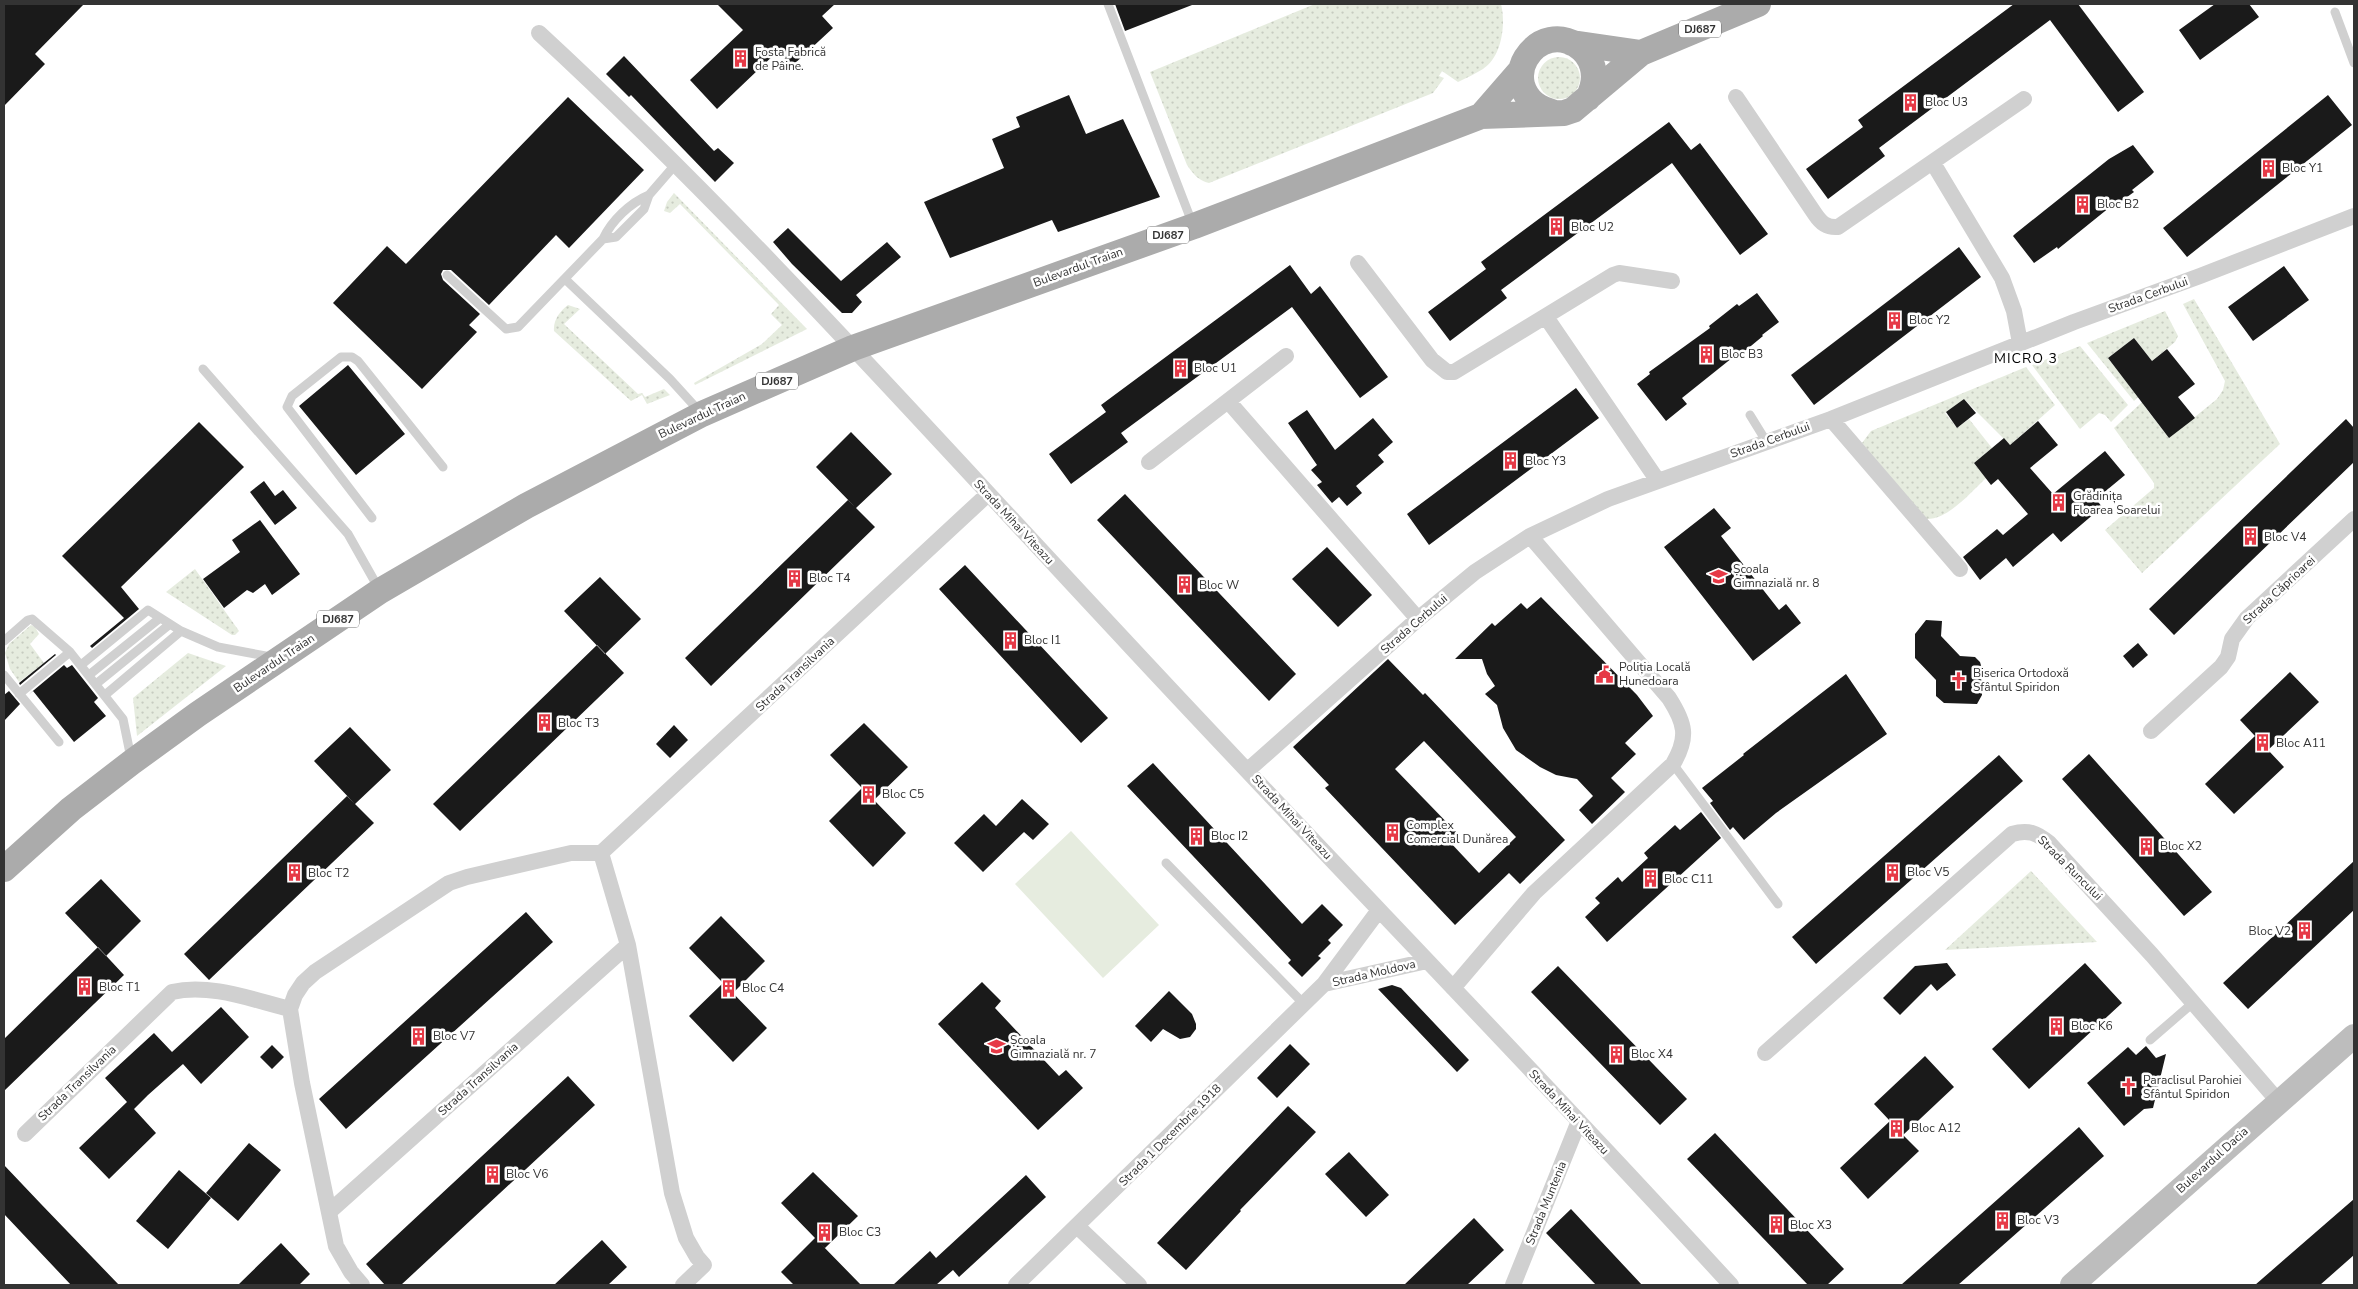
<svg xmlns="http://www.w3.org/2000/svg" width="2358" height="1289" font-family="'Nunito Sans',sans-serif">
<defs>
<pattern id="grass-dots" width="8" height="8" patternUnits="userSpaceOnUse" patternTransform="scale(1.25)"><rect width="8" height="8" fill="#e6ecdf"/><path d="M2 2h.1M6 6h.1" fill="none" stroke="#c6cbc0" stroke-width="1.8" stroke-linecap="round"/></pattern>
</defs>
<rect width="100%" height="100%" fill="#fff"/>
<!-- grass -->
<path fill="url(#grass-dots)" d="M1315,4H1501C1506,24 1502,57 1483,69C1475,74 1466,78 1458,82L1442,71L1439,76L1444,78L1433,93L1209,183C1199,181 1193,174 1187,165L1150,72Z
M1538 78a21 21 0 1 1 42 0a21 21 0 1 1-42 0Z
M674,193L807,329L695,385L694,383L762,344L782,325L771,314L779,305L680,204L670,213L664,211L667,202Z
M2194,299L2280,444L2142,573L2105,530L2154,488V483L2114,428L2152,393L2145,407L2169,438L2217,399L2223,390L2225,381L2183,304Z
M568,305L580,309L564,324L638,394L642,393L645,397L664,389L670,395L647,404L642,395L631,401L554,331C553,320 560,311 568,305Z
M2165,311L2178,336L2175,342L2152,361L2134,338L2108,358L2132,389L2148,388L2134,401L2087,343Z
M2080,346L2128,405L2111,422L2105,415L2099,413L2080,429L2032,365Z
M2026,367L2055,405L2010,445L1964,399L1945,413L1957,428L1969,419L1992,448L1974,463L1986,478C1971,492 1948,520 1926,519L1862,443L1871,431Z
M195,569L239,631L235,635H232L166,592Z
M31,625L35,627L39,634L30,644L44,663L19,682L10,669L5,653L9,644Z
M188,653L226,666L137,736L133,698Z
M2031,871L2097,942L1945,950Z"/>
<!-- garden -->
<path fill="#e6ecdf" d="M1071,831L1159,925L1103,978L1015,884Z"/>
<!-- building -->
<path fill="#1a1a1a" fill-rule="evenodd" d="M4,4H84L35,54L45,64L4,106Z
M717,4H835L822,16L833,28L792,66L778,51L717,109L690,80L743,30Z
M1115,4H1191L1192,5L1125,31Z
M2014,4H2078L2144,92L2118,112L2050,20L1879,148L1885,156L1828,199L1806,169L1863,127L1858,120Z
M2215,4H2249L2259,17L2200,60L2179,30Z
M624,56L714,151L718,148L734,163L715,182L631,95L629,97L606,74Z
M1069,95L1086,134L1123,119L1160,197L1058,232L1052,220L950,258L924,202L1004,168L992,139L1020,127L1016,117Z
M2328,95L2352,125L2187,257L2163,228Z
M568,97L644,170L569,248L556,235L489,305L451,270H443L441,274L443,280L480,314L469,325L477,332L422,389L333,303L387,246L406,264Z
M1669,122L1691,150L1700,143L1768,234L1740,255L1672,163L1501,290L1507,298L1450,341L1428,312L1486,269L1481,262Z
M2133,145L2154,172L2151,175L2132,190L2134,192L2116,205L2115,203L2058,249L2057,247L2034,263L2013,236L2015,234L2109,159Z
M788,228L841,281L887,242L901,257L856,295L862,302L852,313H842L792,264L773,242Z
M1959,247L1981,277L1814,405L1791,375Z
M1290,265L1311,294L1320,286L1388,377L1360,398L1292,307L1121,433L1128,442L1071,484L1049,454L1106,412L1101,405Z
M2284,266L2309,300L2253,341L2228,307Z
M1757,293L1779,322L1762,335L1763,336L1734,360L1732,358L1682,398L1687,404L1666,421L1637,384L1650,374L1649,372L1710,328L1709,326L1737,304L1739,306Z
M2134,338L2152,361L2167,349L2195,384L2178,397L2195,418L2169,438L2108,358Z
M348,365L405,434L356,475L299,406Z
M1576,388L1599,418L1429,545L1407,514Z
M1964,399L1976,413L1957,428L1946,412Z
M1307,410L1335,450L1373,418L1393,442L1378,455L1384,462L1356,486L1362,493L1347,506L1339,497L1332,503L1317,485L1322,482L1311,470L1317,465L1288,423Z
M2346,419L2354,428V462L2174,635L2149,609Z
M2038,421L2058,445L2030,468L2053,494L2105,451L2125,475L2096,499L2102,507L2061,542L2053,533L2013,567L2006,558L1980,580L1963,557L1997,529L2003,535L2028,514L1998,479L1991,485L1974,463L2004,438L2010,445Z
M199,422L244,467L121,587L139,609L92,648L90,646L124,618L62,556Z
M851,432L892,474L856,508L875,527L711,686L685,658L848,500L854,506L816,467Z
M264,481L275,496L283,490L297,508L275,525L250,492Z
M1125,494L1296,674L1269,701L1097,520Z
M1714,508L1731,528L1721,536L1779,610L1786,604L1801,623L1753,661L1664,547Z
M260,520L300,574L272,595L265,584L253,593L247,590L224,608L203,579L240,552L232,540Z
M1327,547L1372,595L1338,627L1292,579Z
M965,565L1108,718L1081,743L939,589Z
M600,577L641,619L605,654L564,611Z
M1541,597L1637,695L1653,716L1625,743L1636,754L1611,778L1625,792L1592,824L1579,810L1593,796L1577,779L1556,775L1540,767L1516,750L1503,728L1497,705L1485,694L1495,686L1487,674L1482,659H1455L1492,623L1495,626L1521,603L1527,609Z
M1926,620L1942,621L1941,636L1960,656L1975,657L1980,662L1982,669L1979,678L1982,680V695L1977,704L1944,703L1936,696V680L1915,658V634Z
M2138,643L2148,655L2133,668L2123,656Z
M597,645L624,673L460,831L433,804Z
M55,654L56,655L20,685L19,683Z
M1388,659L1423,695L1425,693L1565,840L1520,884L1509,873L1455,925L1325,788L1329,785L1293,747ZM1424,741L1516,837L1479,873L1449,841L1457,833L1395,769Z
M64,665L67,668L72,665L98,698L94,702L106,716L74,742L33,691L28,695Z
M2290,672L2319,702L2268,750L2284,767L2234,814L2205,784L2255,736L2240,720Z
M1846,674L1887,734L1776,813L1744,840L1733,827L1730,830L1710,803L1713,801L1702,788L1744,755L1743,754Z
M9,691L20,704L4,721V695Z
M864,723L908,767L874,800L906,833L873,867L829,821L862,788L830,755Z
M674,725L688,740L670,758L656,744Z
M350,727L391,770L355,804L374,823L209,980L184,954L347,796L354,803L314,761Z
M2089,754L2212,892L2184,916L2062,779Z
M1999,755L2023,781L1816,964L1792,937Z
M1153,763L1302,924L1322,904L1343,925L1328,940L1331,943L1318,956L1321,958L1302,977L1288,963L1291,960L1127,786Z
M1022,799L1049,824L1033,840L1024,832L983,872L954,843L984,814L996,826Z
M1701,812L1721,838L1607,942L1585,917L1600,903L1595,898L1618,877L1622,882L1648,858L1644,853L1675,825L1680,830Z
M2354,861V910L2248,1009L2223,983Z
M101,879L141,921L106,956L65,913Z
M526,912L553,942L346,1129L319,1099Z
M721,916L765,961L733,993L727,987L767,1028L733,1062L689,1016L723,983L689,948Z
M98,947L124,975L4,1091V1039Z
M1947,963L1956,975L1937,991L1931,984L1900,1015L1883,998L1915,966Z
M2085,963L2122,1003L2029,1089L1992,1049Z
M1558,966L1687,1099L1660,1125L1531,992Z
M982,982L1001,1001L995,1008L1059,1076L1066,1070L1083,1088L1038,1130L938,1024Z
M1392,985L1401,988L1469,1060L1457,1072L1378,989Z
M1169,991L1192,1014L1196,1024V1029L1190,1037L1180,1039L1163,1029L1151,1042L1135,1026Z
M221,1007L249,1037L201,1084L183,1064L148,1095L134,1109L156,1133L109,1179L79,1148L127,1102L105,1078L154,1033L172,1052Z
M1290,1044L1310,1064L1277,1098L1257,1078Z
M272,1045L284,1057L272,1069L260,1057Z
M2146,1046L2156,1058L2166,1054L2153,1108L2144,1109L2124,1126L2087,1083L2128,1047L2136,1055Z
M1925,1056L1954,1087L1903,1135L1919,1151L1868,1199L1840,1168L1890,1121L1874,1104Z
M568,1076L595,1105L401,1285H385L366,1264Z
M1288,1106L1316,1132L1240,1210L1241,1211L1186,1270L1157,1243Z
M2079,1127L2104,1156L1958,1285H1901Z
M1715,1133L1844,1269L1827,1285H1808L1687,1159Z
M249,1143L281,1170L238,1221L206,1193Z
M1349,1152L1389,1195L1366,1217L1325,1174Z
M4,1165L41,1204L119,1285H71L4,1214Z
M179,1170L211,1198L168,1249L136,1221Z
M813,1172L858,1216L825,1248L819,1242L861,1285H794L781,1272L815,1238L781,1203Z
M1026,1175L1046,1197L959,1277L953,1270L936,1285H893L930,1251L936,1258Z
M2354,1199V1255L2320,1285H2255Z
M1571,1209L1642,1285H1596L1546,1233Z
M1474,1218L1504,1250L1467,1285H1404Z
M602,1240L627,1267L608,1285H554Z
M281,1243L310,1274L299,1285H238Z"/>
<g fill="none" stroke-linecap="round" stroke-linejoin="round">
<!-- lane -->
<path stroke="#d0d0d0" stroke-width="9" d="M1108,4L1193,225
M2335,12L2354,63
M603,239L616,237L644,209L649,195L675,165
M447,275L506,329L518,327L603,239C612,220 630,203 649,195
M565,279L670,379L700,412
M203,369L348,534L379,589
M1750,415L1766,441
M372,518L287,407L292,396L341,357H352L358,361L443,467
M4,641L28,620L32,619L70,652L123,719L131,758
M81,665L148,610L181,631
M4,675L59,742
M89,675L160,618
M96,684L170,624
M19,694L70,652
M105,695L181,631L218,647L271,657
M1673,764L1778,904
M1166,863L1303,1003
M2150,1040L2194,1002"/>
<!-- street -->
<path stroke="#d0d0d0" stroke-width="16" d="M539,33C747,225 936,439 1130,646C1329,860 1534,1069 1731,1285
M1736,97L1815,214C1821,223 1827,228 1838,227L2024,99
M1933,163L2002,278L2014,311L2020,343
M1358,263L1432,360L1447,372H1454L1613,275L1619,273L1672,281
M1546,317L1658,481
M1228,401L1418,619
M1831,419L1960,569
M1149,462L1286,356
M2151,731L2221,667L2228,657L2232,639L2247,618L2354,519
M1248,770L1418,619L1475,572L1530,536L1608,499L1831,419L2074,322L2200,276L2354,216
M1324,984L1427,961
M1453,988L1534,893L1673,764C1689,737 1685,723 1669,698L1530,536
M1765,1053L2012,834C2028,829 2037,833 2049,843L2152,955L2278,1101
M25,1134L172,992C210,983 253,1000 290,1009
M329,1212L628,945
M1078,1227L1139,1285
M362,1285L351,1272L336,1246L302,1083L290,1009L295,995L303,983L315,972L449,883L467,877L571,853H601
M683,1285L704,1265L697,1257L686,1238L672,1193L628,945L601,853L988,494
M1016,1285L1324,984L1379,910
M1513,1285L1579,1121"/>
<!-- secondary -->
<path stroke="#bdbdbd" stroke-width="24" d="M2072,1285L2354,1036"/>
<!-- primary -->
<path stroke="#ababab" stroke-width="26" d="M1572,43L1641,53
M1555,113C1539,109 1527,102 1522,85C1520,76 1521,66 1526,58C1552,16 1613,52 1588,98
M1481,116L1521,70
M4,869L71,809L132,762L198,714L380,591L526,506L702,414L853,348L1194,226L1481,116L1564,113L1573,110L1641,53L1758,4"/>
</g>
<!-- icons -->
<defs>
<symbol id="building-bare" viewBox="-9 -9 18 18"><path d="M-4-6H4V6H1V3H-1V6H-4ZM-2.5-4.3h1.7v1.8h-1.7ZM.8-4.3h1.7v1.8H.8ZM-2.5-1h1.7V.8h-1.7ZM.8-1h1.7V.8H.8Z" fill="#e63946" stroke="#fff" stroke-width="2.5" paint-order="stroke"/></symbol>
<symbol id="school-bare" viewBox="-9 -9 18 18"><path d="M0-5L7-2L0 1L-7-2ZM-4 1L0 2.5L4 1V4Q0 6-4 4Z" fill="#e63946" stroke="#fff" stroke-width="2.5" paint-order="stroke"/></symbol>
<symbol id="civic-bare" viewBox="-9 -9 18 18"><path d="M-.6-6.5H3V-4.5H.6V-3L4-1V1h2V6H-6V1h2V-1L-.6-3ZM-1.2 2.5V6h2.4V2.5Z" fill="#e63946" stroke="#fff" stroke-width="2.5" paint-order="stroke"/></symbol>
<symbol id="church-bare" viewBox="-9 -9 18 18"><path d="M-1.2-6h2.4v3.5h3.3v2.4h-3.3V6h-2.4V-.1h-3.3v-2.4h3.3Z" fill="#e63946" stroke="#fff" stroke-width="2.5" paint-order="stroke"/></symbol>
</defs>
<g fill-rule="evenodd">
<use href="#building-bare" x="728" y="46" width="25" height="25"/>
<use href="#building-bare" x="1898" y="90" width="25" height="25"/>
<use href="#building-bare" x="2256" y="156" width="25" height="25"/>
<use href="#building-bare" x="2070" y="192" width="25" height="25"/>
<use href="#building-bare" x="1544" y="214" width="25" height="25"/>
<use href="#building-bare" x="1882" y="308" width="25" height="25"/>
<use href="#building-bare" x="1694" y="342" width="25" height="25"/>
<use href="#building-bare" x="1168" y="356" width="25" height="25"/>
<use href="#building-bare" x="1498" y="448" width="25" height="25"/>
<use href="#building-bare" x="2046" y="490" width="25" height="25"/>
<use href="#building-bare" x="2238" y="524" width="25" height="25"/>
<use href="#school-bare" x="1706" y="564" width="25" height="25"/>
<use href="#building-bare" x="782" y="566" width="25" height="25"/>
<use href="#building-bare" x="1172" y="572" width="25" height="25"/>
<use href="#building-bare" x="998" y="628" width="25" height="25"/>
<use href="#civic-bare" x="1592" y="662" width="25" height="25"/>
<use href="#church-bare" x="1946" y="668" width="25" height="25"/>
<use href="#building-bare" x="532" y="710" width="25" height="25"/>
<use href="#building-bare" x="2250" y="730" width="25" height="25"/>
<use href="#building-bare" x="856" y="782" width="25" height="25"/>
<use href="#building-bare" x="1380" y="820" width="25" height="25"/>
<use href="#building-bare" x="1184" y="824" width="25" height="25"/>
<use href="#building-bare" x="2134" y="834" width="25" height="25"/>
<use href="#building-bare" x="1880" y="860" width="25" height="25"/>
<use href="#building-bare" x="282" y="860" width="25" height="25"/>
<use href="#building-bare" x="1638" y="866" width="25" height="25"/>
<use href="#building-bare" x="2292" y="918" width="25" height="25"/>
<use href="#building-bare" x="72" y="974" width="25" height="25"/>
<use href="#building-bare" x="716" y="976" width="25" height="25"/>
<use href="#building-bare" x="2044" y="1014" width="25" height="25"/>
<use href="#building-bare" x="406" y="1024" width="25" height="25"/>
<use href="#school-bare" x="984" y="1034" width="25" height="25"/>
<use href="#building-bare" x="1604" y="1042" width="25" height="25"/>
<use href="#church-bare" x="2116" y="1074" width="25" height="25"/>
<use href="#building-bare" x="1884" y="1116" width="25" height="25"/>
<use href="#building-bare" x="480" y="1162" width="25" height="25"/>
<use href="#building-bare" x="1990" y="1208" width="25" height="25"/>
<use href="#building-bare" x="1764" y="1212" width="25" height="25"/>
<use href="#building-bare" x="812" y="1220" width="25" height="25"/>
</g>
<g text-anchor="middle" stroke-width="5" stroke-linejoin="round" paint-order="stroke">
<!-- shield labels -->
<g fill="#fff" stroke="#707070" stroke-width="1">
<rect x="1679" y="20.5" width="42" height="17" rx="4"/>
<rect x="1147" y="226.5" width="42" height="17" rx="4"/>
<rect x="756" y="372.5" width="42" height="17" rx="4"/>
<rect x="317" y="610.5" width="42" height="17" rx="4"/>
</g>
<g font-size="11" font-weight="bold" fill="#333">
<text x="1700" y="33">DJ687</text>
<text x="1168" y="239">DJ687</text>
<text x="777" y="385">DJ687</text>
<text x="338" y="623">DJ687</text>
</g>
<!-- poi labels -->
<g font-size="12" fill="#333" stroke="#fff" text-anchor="start">
<text x="755" y="56">Fosta Fabrică<tspan x="755" dy="14">de Pâine.</tspan></text>
<text x="1925" y="106">Bloc U3</text>
<text x="2282" y="172">Bloc Y1</text>
<text x="2097" y="208">Bloc B2</text>
<text x="1571" y="231">Bloc U2</text>
<text x="1909" y="324">Bloc Y2</text>
<text x="1721" y="358">Bloc B3</text>
<text x="1194" y="372">Bloc U1</text>
<text x="1525" y="465">Bloc Y3</text>
<text x="2073" y="500">Grădinița<tspan x="2073" dy="14">Floarea Soarelui</tspan></text>
<text x="2264" y="541">Bloc V4</text>
<text x="1733" y="573">Școala<tspan x="1733" dy="14">Gimnazială nr. 8</tspan></text>
<text x="809" y="582">Bloc T4</text>
<text x="1199" y="589">Bloc W</text>
<text x="1024" y="644">Bloc I1</text>
<text x="1619" y="671">Poliția Locală<tspan x="1619" dy="14">Hunedoara</tspan></text>
<text x="1973" y="677">Biserica Ortodoxă<tspan x="1973" dy="14">Sfântul Spiridon</tspan></text>
<text x="558" y="727">Bloc T3</text>
<text x="2276" y="747">Bloc A11</text>
<text x="882" y="798">Bloc C5</text>
<text x="1406" y="829">Complex<tspan x="1406" dy="14">Comercial Dunărea</tspan></text>
<text x="1211" y="840">Bloc I2</text>
<text x="2160" y="850">Bloc X2</text>
<text x="1907" y="876">Bloc V5</text>
<text x="308" y="877">Bloc T2</text>
<text x="1664" y="883">Bloc C11</text>
<text x="2291" y="935" text-anchor="end">Bloc V2</text>
<text x="99" y="991">Bloc T1</text>
<text x="742" y="992">Bloc C4</text>
<text x="2071" y="1030">Bloc K6</text>
<text x="433" y="1040">Bloc V7</text>
<text x="1010" y="1044">Școala<tspan x="1010" dy="14">Gimnazială nr. 7</tspan></text>
<text x="1631" y="1058">Bloc X4</text>
<text x="2143" y="1084">Paraclisul Parohiei<tspan x="2143" dy="14">Sfântul Spiridon</tspan></text>
<text x="1911" y="1132">Bloc A12</text>
<text x="506" y="1178">Bloc V6</text>
<text x="2017" y="1224">Bloc V3</text>
<text x="1790" y="1229">Bloc X3</text>
<text x="839" y="1236">Bloc C3</text>
</g>
<!-- street labels -->
<g font-size="12" fill="#333" stroke="#fff">
<text transform="translate(1078 267) rotate(-20)" y="4">Bulevardul Traian</text>
<text transform="translate(2148 295) rotate(-20)" y="4">Strada Cerbului</text>
<text transform="translate(702 415) rotate(-25)" y="4">Bulevardul Traian</text>
<text transform="translate(1770 440) rotate(-20)" y="4">Strada Cerbului</text>
<text transform="translate(1014 522) rotate(47)" y="4">Strada Mihai Viteazu</text>
<text transform="translate(2279 590) rotate(-43)" y="4">Strada Căprioarei</text>
<text transform="translate(1414 624) rotate(-41)" y="4">Strada Cerbului</text>
<text transform="translate(274 663) rotate(-34)" y="4">Bulevardul Traian</text>
<text transform="translate(795 674) rotate(-43)" y="4">Strada Transilvania</text>
<text transform="translate(1292 817) rotate(47)" y="4">Strada Mihai Viteazu</text>
<text transform="translate(2070 868) rotate(45)" y="4">Strada Runcului</text>
<text transform="translate(1374 973) rotate(-13)" y="4">Strada Moldova</text>
<text transform="translate(478 1079) rotate(-42)" y="4">Strada Transilvania</text>
<text transform="translate(77 1083) rotate(-44)" y="4">Strada Transilvania</text>
<text transform="translate(1569 1112) rotate(47)" y="4">Strada Mihai Viteazu</text>
<text transform="translate(1170 1135) rotate(-45)" y="4">Strada 1 Decembrie 1918</text>
<text transform="translate(2212 1160) rotate(-42)" y="4">Bulevardul Dacia</text>
<text transform="translate(1546 1203) rotate(-68)" y="4">Strada Muntenia</text>
</g>
<!-- neighbourhood labels -->
<g font-size="14" letter-spacing="1" fill="#000" stroke="#fff">
<text x="2026" y="363">MICRO 3</text>
</g>
</g>
<!-- border -->
<rect width="2358" height="1289" fill="none" stroke="#333333" stroke-width="10"/>
</svg>
